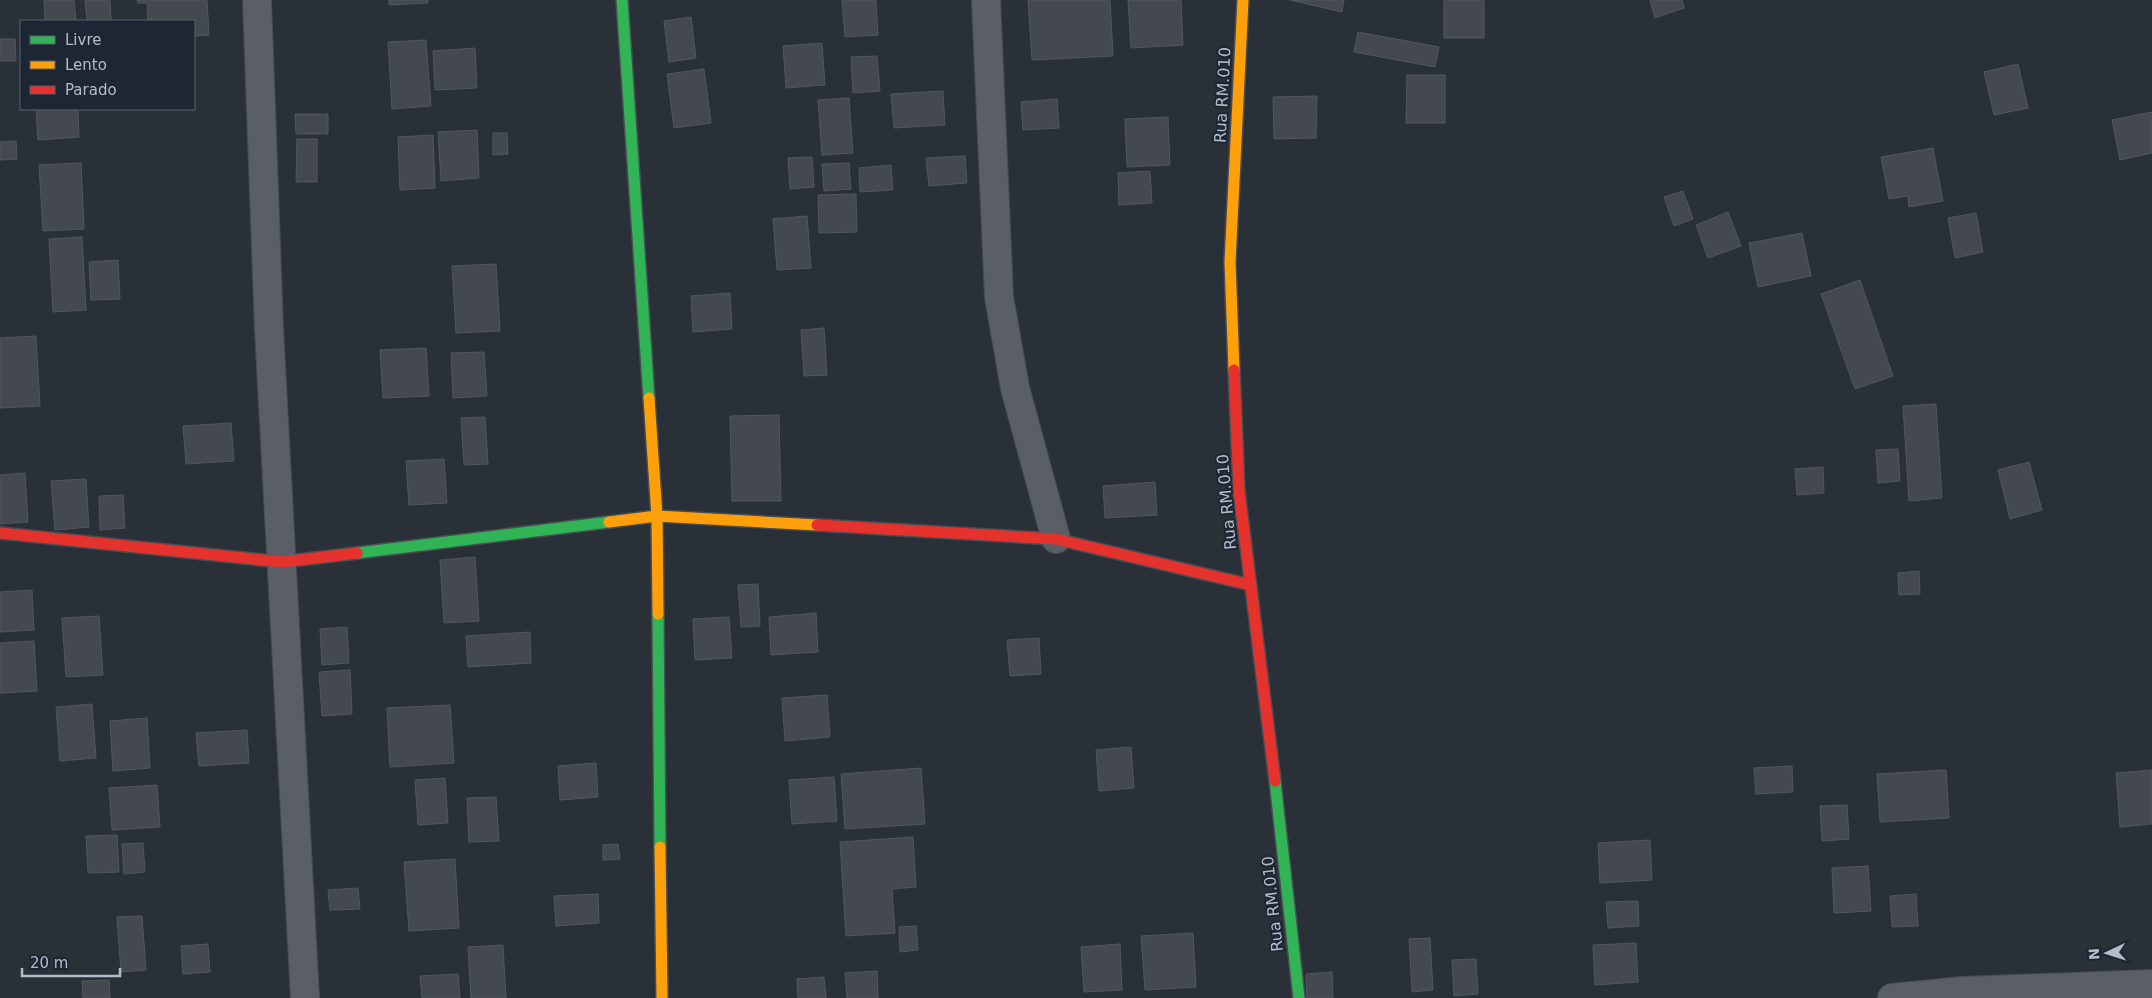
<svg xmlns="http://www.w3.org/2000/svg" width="2152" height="998" font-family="'DejaVu Sans',sans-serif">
<rect width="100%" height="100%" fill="#2a3038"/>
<!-- building -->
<path fill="#444950" stroke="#52575f" d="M44,0H74L76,21H45Z
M85,0H110L111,21H87Z
M137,0H207L209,35L194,36V21H148L147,3H138Z
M389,0H428V3L389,5Z
M842,0H876L878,35L845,37Z
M1028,0H1110L1113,56L1032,60Z
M1128,0H1181L1183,45L1131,48Z
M1290,0H1344L1342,12Z
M1444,0H1484V38H1444Z
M1650,0H1682L1684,8L1655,18Z
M691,17L696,58L669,62L664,21Z
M1358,32L1439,47L1435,67L1354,52Z
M0,39H15L16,61H0Z
M426,40L431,106L392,109L388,42Z
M822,43L825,85L786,88L783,46Z
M475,48L477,88L435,90L433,51Z
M877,56L880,91L853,93L851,57Z
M2018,64L2028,108L1994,115L1984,72Z
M704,69L711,123L674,128L667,74Z
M1407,75H1445V123H1406Z
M943,91L945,125L894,128L891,94Z
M1317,96L1316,138L1274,139L1273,97Z
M849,98L853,153L822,155L818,100Z
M1057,99L1059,128L1023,130L1021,102Z
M36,109H78L79,137L38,140Z
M2152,112V153L2120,160L2112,120Z
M295,114H328V134H296Z
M1168,117L1170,165L1127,167L1125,119Z
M477,130L479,178L441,181L438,132Z
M493,133H507L508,154L493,155Z
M433,135L435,188L400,190L398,137Z
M297,139H317V182H296Z
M16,141L17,159L0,160V142Z
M1933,148L1943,201L1909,207L1908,196L1889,199L1881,157Z
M965,156L967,183L929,186L926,158Z
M812,157L814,187L790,189L788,158Z
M81,163L84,229L43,231L39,165Z
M849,163L851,189L824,191L822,164Z
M891,165L893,190L860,192L859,168Z
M1150,171L1152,203L1119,205L1118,173Z
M1683,191L1693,219L1674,226L1664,197Z
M856,194L857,232L819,233L818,195Z
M1728,212L1741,246L1708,258L1696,225Z
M1976,213L1983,252L1955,258L1948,218Z
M807,216L811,268L777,270L773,219Z
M1802,233L1811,276L1758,287L1749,243Z
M82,237L86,310L53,312L49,239Z
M118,260L120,299L91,300L89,262Z
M496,264L500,331L456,333L452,266Z
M1860,280L1893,376L1855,389L1821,294Z
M730,293L732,329L693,332L691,296Z
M824,328L827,375L804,376L801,330Z
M36,336L40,406L0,408V338Z
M426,348L429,396L383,398L380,350Z
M484,352L487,396L453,398L451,353Z
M1936,404L1942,498L1909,501L1903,406Z
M779,415L781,501H732L730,416Z
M485,417L488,464L464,465L461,418Z
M231,423L234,461L186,464L183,426Z
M1898,449L1900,481L1878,483L1876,450Z
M444,459L447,503L409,505L406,461Z
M2029,462L2042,510L2010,519L1998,470Z
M1823,467L1824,493L1797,495L1795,469Z
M25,473L28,522L0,524V475Z
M86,479L89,527L55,530L51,481Z
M1155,482L1157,515L1105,518L1103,486Z
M123,495L125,528L100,530L99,496Z
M475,557L479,621L444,623L440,560Z
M1919,571L1920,594L1899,595L1898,573Z
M758,584L760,626L741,627L738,585Z
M32,590L34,630L0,632V592Z
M816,613L818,652L771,655L769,617Z
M99,616L103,675L66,677L62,618Z
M729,617L732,658L695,660L693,619Z
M347,627L349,663L322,665L320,629Z
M530,632L531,663L468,667L466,636Z
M1039,638L1041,674L1010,676L1007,640Z
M34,641L37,691L0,693V643Z
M350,670L352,714L322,716L319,672Z
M827,695L830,737L785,741L782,698Z
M92,704L96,758L60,761L56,707Z
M450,705L454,763L390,767L387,708Z
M147,718L150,768L113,771L110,721Z
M247,730L249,763L199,766L196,733Z
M1131,747L1134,788L1099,791L1096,750Z
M596,763L598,797L560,800L558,766Z
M1792,766L1793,792L1756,794L1754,768Z
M921,768L925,824L845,829L841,774Z
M1946,770L1949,818L1880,822L1877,774Z
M2152,770V824L2120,827L2116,773Z
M834,777L837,821L792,824L789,780Z
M445,778L448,823L418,825L415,780Z
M157,785L160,827L112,830L109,788Z
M496,797L499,841L469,842L467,798Z
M1847,805L1849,839L1822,841L1820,806Z
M117,835L119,872L88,873L86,836Z
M913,837L916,887L892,889L895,933L846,936L840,842Z
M1650,840L1652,880L1600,883L1598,843Z
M143,843L145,872L124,874L122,844Z
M618,844L620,859L603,860V845Z
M455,859L459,928L409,931L404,862Z
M1868,866L1871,911L1834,913L1832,868Z
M358,888L360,909L330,910L328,890Z
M598,894L599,923L556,926L554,896Z
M1916,894L1918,926L1892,927L1890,896Z
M1638,901L1639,926L1608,928L1606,902Z
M142,916L146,970L121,972L117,917Z
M916,926L918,950L900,952L899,927Z
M1193,933L1196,987L1145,990L1141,936Z
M1430,938L1433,990L1412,992L1409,939Z
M1636,943L1638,982L1595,985L1593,945Z
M208,944L210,972L183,974L181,946Z
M1120,944L1122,990L1084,992L1081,947Z
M503,945L506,998H471L468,947Z
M1476,959L1478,994L1454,996L1452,960Z
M877,971L878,998H847L845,973Z
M1332,972L1333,998H1307L1306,974Z
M458,974L460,998H422L420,976Z
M824,977L826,998H798L797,979Z
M109,980L110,998H83L82,981Z"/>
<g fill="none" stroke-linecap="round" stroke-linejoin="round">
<defs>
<path id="street" d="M257,0L269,329L305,998
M986,0L999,297L1015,388L1056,539
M1892,998L1963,991L2152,984"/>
<path id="fast" d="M622,0L649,398
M357,553L609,522
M658,614L660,847
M1275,781L1299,998"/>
<path id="slow" d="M1234,370L1230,262L1243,0
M649,398L657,516L658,614
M609,522L657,516L817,525
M660,847L662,998"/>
<path id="jam" d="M1234,370L1239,491L1275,781
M817,525L1056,539L1251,585
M0,533L282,562L357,553"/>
</defs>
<!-- street casing -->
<use href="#street" stroke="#484c53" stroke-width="30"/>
<!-- fast casing -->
<use href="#fast" stroke="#484c53" stroke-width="14"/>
<!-- slow casing -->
<use href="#slow" stroke="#484c53" stroke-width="14"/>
<!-- jam casing -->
<use href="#jam" stroke="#484c53" stroke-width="14"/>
<!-- street -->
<use href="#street" stroke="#5a5e66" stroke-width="28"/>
<!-- fast -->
<use href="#fast" stroke="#30b455" stroke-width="11"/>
<!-- slow -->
<use href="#slow" stroke="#ff9f0a" stroke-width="11"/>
<!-- jam -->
<use href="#jam" stroke="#e5322d" stroke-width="11"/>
</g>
<g text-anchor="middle" stroke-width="4" stroke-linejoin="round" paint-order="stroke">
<!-- street labels -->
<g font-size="16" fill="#b4bcc9" stroke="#1d2633">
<text transform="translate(1222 95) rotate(-87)" y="6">Rua RM.010</text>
<text transform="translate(1226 502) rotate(-95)" y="6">Rua RM.010</text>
<text transform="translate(1272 904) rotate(-96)" y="6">Rua RM.010</text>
</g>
</g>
<!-- legend -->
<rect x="20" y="20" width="175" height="90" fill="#1d2633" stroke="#59626f"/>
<rect x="30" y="36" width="25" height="8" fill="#30b455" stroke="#59626f"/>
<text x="65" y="45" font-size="15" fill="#b4bcc9">Livre</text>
<rect x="30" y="61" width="25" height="8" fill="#ff9f0a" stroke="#59626f"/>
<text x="65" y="70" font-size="15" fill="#b4bcc9">Lento</text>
<rect x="30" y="86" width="25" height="8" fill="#e5322d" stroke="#59626f"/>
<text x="65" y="95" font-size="15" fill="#b4bcc9">Parado</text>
<!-- north arrow -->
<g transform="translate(2107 953) rotate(266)" stroke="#1d2633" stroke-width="4" paint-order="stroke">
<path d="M0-4L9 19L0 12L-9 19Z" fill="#b4bcc9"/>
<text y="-8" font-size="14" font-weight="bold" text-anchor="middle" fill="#b4bcc9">N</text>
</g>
<!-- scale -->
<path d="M22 968v8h98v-8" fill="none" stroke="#b4bcc9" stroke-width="2.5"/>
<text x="30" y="968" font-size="15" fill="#b4bcc9" stroke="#1d2633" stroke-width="4" paint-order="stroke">20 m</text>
</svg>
